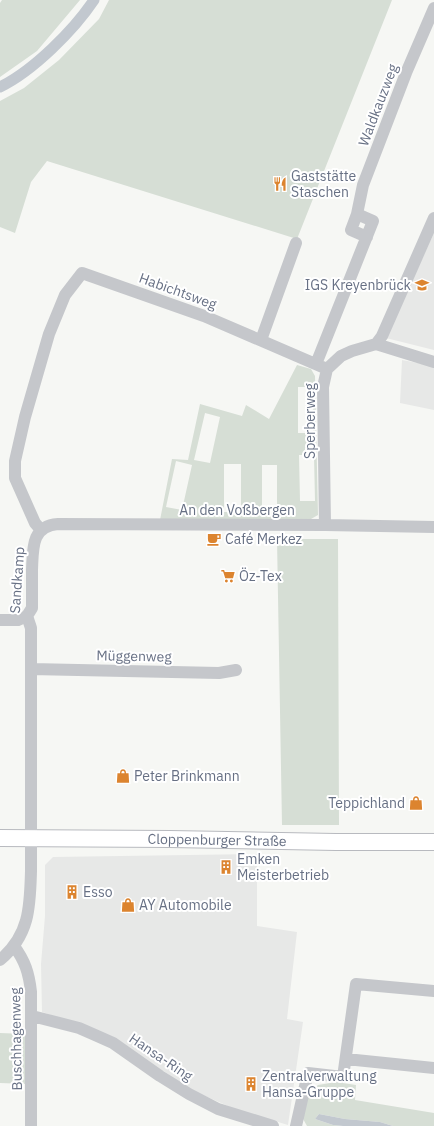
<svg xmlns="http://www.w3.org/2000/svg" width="434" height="1126" font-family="'IBM Plex Sans',sans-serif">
<rect width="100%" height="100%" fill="#f6f7f4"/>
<!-- built -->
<path fill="#e7e8e7" d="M434,233V350L386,338Z
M402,360L434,366V410L400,403Z
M257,854V926L297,932L287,1019L303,1022L288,1125L235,1109L191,1090L123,1043L78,1024L42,1012L41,964L45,916V865L53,857Z"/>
<!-- green -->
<path fill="#d6ded5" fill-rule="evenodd" d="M2,0H80L37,51L0,77V3Z
M109,0H392L297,239L47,161L31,182L15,233L0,227V101L24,88L59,60L99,19Z
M297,365L311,369L315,376L318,515L311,519L160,520L172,459L188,460L200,404L242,416L246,405L269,419ZM298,387H313V433H298ZM205,413L220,417L210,463L194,460ZM299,455H314L315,501H300ZM176,461L192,465L182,510L166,507ZM224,464H241V512H224ZM262,465H277V512H262Z
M277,539H338L339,825H282Z
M0,1033L26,1034V1084L0,1083Z
M336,1082L356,1085L355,1100L434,1113V1126H393L380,1122L345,1119L319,1114L315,1119L333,1125L343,1126H307L302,1117L306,1095L318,1085Z"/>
<!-- water -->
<path fill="#c2c8cf" d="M319,1114L345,1119L380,1122L393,1126H343L333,1125L315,1119Z"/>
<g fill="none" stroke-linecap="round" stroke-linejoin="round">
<!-- canal -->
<path stroke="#c2c8cf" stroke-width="11" d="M0,87C33,71 74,30 94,0"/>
<defs>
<g id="major">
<path id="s1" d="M0,838L170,839L336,842H434"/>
</g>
</defs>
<!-- major casing -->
<use href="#major" stroke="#b8babf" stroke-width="18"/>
<!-- minor -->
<path stroke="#c5c7cb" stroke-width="12" d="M357,214L363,185L406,73L434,8
M261,340L296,243
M376,344L434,362
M316,364C335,316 354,269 373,221L357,214L351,230L367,237
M325,525L323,387L327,369L341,356L352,351L376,344L382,336L434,218
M41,530L35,523L15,478V461L25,417L49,334L65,295L82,273L204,316L327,369
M0,620H18L27,616
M31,669L219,673L236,670
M14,946C25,961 29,973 31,992V1126
M0,960C30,935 30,906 31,871V628L27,616L32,608C32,596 32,583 32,570C33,549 31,526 58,524L325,525L434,527
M32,1016L79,1028L95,1035L113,1043L160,1076L189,1094L218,1109L273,1126
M346,1059L434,1068
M296,1126L308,1073L343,1077L356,984L434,991"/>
<!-- major -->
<use href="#major" stroke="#fff" stroke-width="16"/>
</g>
<!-- icons -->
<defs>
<symbol id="restaurant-bare" viewBox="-9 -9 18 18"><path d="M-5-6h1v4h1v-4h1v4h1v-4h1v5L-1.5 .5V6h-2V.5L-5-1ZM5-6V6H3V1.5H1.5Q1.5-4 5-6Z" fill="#dc842f" stroke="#fff" stroke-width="2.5" paint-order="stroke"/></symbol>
<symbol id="school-bare" viewBox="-9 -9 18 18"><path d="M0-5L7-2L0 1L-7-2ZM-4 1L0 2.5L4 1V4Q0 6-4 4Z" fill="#dc842f" stroke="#fff" stroke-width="2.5" paint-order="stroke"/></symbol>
<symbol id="cafe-bare" viewBox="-9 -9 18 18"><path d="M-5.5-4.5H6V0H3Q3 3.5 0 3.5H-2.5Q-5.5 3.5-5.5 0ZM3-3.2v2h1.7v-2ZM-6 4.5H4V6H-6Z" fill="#dc842f" stroke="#fff" stroke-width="2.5" paint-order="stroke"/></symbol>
<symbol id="supermarket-bare" viewBox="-9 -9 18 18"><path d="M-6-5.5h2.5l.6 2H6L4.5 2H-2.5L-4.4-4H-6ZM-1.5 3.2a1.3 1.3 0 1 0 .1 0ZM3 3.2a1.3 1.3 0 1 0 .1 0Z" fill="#dc842f" stroke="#fff" stroke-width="2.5" paint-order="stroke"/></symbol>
<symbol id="shop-bare" viewBox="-9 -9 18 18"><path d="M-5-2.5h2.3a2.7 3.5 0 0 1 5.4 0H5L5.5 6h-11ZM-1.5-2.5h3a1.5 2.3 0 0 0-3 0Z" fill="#dc842f" stroke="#fff" stroke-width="2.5" paint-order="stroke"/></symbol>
<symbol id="building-bare" viewBox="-9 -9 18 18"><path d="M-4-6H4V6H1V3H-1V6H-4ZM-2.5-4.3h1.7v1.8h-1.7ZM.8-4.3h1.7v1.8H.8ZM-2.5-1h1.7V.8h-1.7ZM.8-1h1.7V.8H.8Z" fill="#dc842f" stroke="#fff" stroke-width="2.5" paint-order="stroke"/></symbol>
</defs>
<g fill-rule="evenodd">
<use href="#restaurant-bare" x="270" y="174" width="20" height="20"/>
<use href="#school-bare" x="412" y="275" width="20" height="20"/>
<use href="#cafe-bare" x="204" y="529" width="20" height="20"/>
<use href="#supermarket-bare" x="218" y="566" width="20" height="20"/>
<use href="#shop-bare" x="113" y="766" width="20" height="20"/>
<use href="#shop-bare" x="406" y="793" width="20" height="20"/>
<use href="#building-bare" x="216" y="857" width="20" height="20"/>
<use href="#building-bare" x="62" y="882" width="20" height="20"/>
<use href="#shop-bare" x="118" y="895" width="20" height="20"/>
<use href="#building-bare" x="241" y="1074" width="20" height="20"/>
</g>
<g text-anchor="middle" stroke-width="4" stroke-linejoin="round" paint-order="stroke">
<!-- street labels -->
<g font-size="14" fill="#677084" stroke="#fff">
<text transform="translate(378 105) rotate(-69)" y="5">Waldkauzweg</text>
<text transform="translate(178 291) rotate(20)" y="5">Habichtsweg</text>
<text transform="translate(310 421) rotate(-90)" y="5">Sperberweg</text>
<text x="237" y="515">An den Voßbergen</text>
<text transform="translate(17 580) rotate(-86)" y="5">Sandkamp</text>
<text transform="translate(134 656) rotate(1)" y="5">Müggenweg</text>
<text dy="5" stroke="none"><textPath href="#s1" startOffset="217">Cloppenburger Straße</textPath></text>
<text transform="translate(16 1039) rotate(-91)" y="5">Buschhagenweg</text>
<text transform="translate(161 1057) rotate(34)" y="5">Hansa-Ring</text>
</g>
<!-- poi labels -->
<g font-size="14" fill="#677084" stroke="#fff" text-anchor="start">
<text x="291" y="181">Gaststätte<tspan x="291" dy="16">Staschen</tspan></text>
<text x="411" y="290" text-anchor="end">IGS Kreyenbrück</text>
<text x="225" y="544">Café Merkez</text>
<text x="239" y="581">Öz-Tex</text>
<text x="134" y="781">Peter Brinkmann</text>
<text x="405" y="808" text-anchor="end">Teppichland</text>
<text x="237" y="864">Emken<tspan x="237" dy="16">Meisterbetrieb</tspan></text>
<text x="83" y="897">Esso</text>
<text x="139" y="910">AY Automobile</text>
<text x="262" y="1081">Zentralverwaltung<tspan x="262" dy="16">Hansa-Gruppe</tspan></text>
</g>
</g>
</svg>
